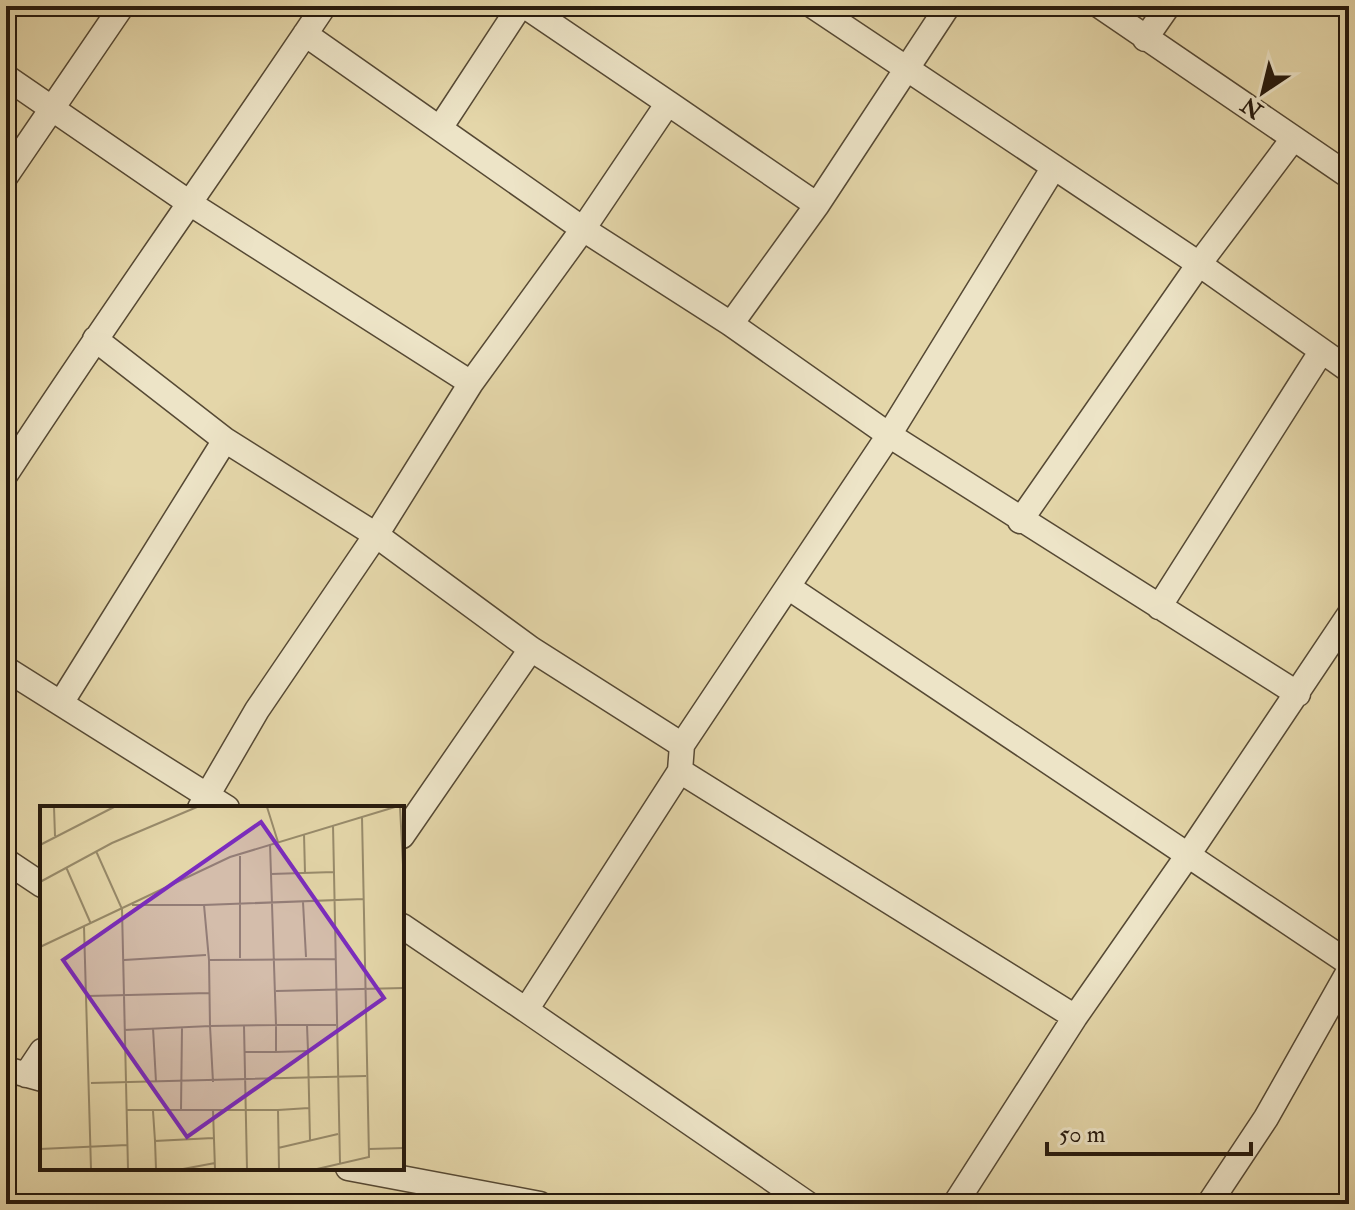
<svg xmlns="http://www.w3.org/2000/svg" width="1355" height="1210" font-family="'IM FELL Double Pica',serif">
<rect width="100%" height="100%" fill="#e4d6a9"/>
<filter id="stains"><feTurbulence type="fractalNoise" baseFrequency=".0025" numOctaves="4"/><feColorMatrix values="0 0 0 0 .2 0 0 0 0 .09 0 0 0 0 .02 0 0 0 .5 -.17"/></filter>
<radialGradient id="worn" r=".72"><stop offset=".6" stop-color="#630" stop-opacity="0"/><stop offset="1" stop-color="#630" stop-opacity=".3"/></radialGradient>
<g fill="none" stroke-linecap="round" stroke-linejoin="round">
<defs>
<path id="street" d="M813,6L1199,264L1349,370
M1100,6L1349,176
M305,34L583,229L668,103L525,6
M1145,39L1168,6
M6,77L191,204L471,383
M668,103L817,205
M440,128L520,6
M1054,167L889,435L1298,694
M6,176L122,6
M731,324L817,205L948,6
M95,339L225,440L376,535L531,649L682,745L680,771L526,1010L402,926
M6,474C109,316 219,163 324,6
M1020,521L1199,264L1293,139
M788,587L1349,963
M1159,607L1321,352
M6,669L227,808
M61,703L225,440
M680,771L1075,1017
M200,808L257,710L376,535L471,383L583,229L731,324L889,435L682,745
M402,836L531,649
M6,861L42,885
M526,1010L808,1204
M6,1069L42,1079
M26,1075L42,1051
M348,1168L540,1204
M955,1204L1075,1017L1188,855L1349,615
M1209,1204L1266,1118L1349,971"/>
</defs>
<!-- street casing -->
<use href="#street" stroke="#564934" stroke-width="27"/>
<!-- street -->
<use href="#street" stroke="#ede4c7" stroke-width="24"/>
</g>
<!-- overview -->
<g transform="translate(40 806)">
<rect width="364" height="364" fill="#e4d6a9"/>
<path fill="none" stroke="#988b6b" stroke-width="2" d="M14,1L15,30M227,1L238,36M360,1L364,78M293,19L300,357M264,28L265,67M0,39L74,1M56,45L82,103L88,363M200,50V152M26,61L51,118M231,68L294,66M0,76L72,37L157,1M263,96L266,151M92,99H164M44,121L51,363M0,141L190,51L355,1M296,153L169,154L164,99L324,93M84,154L166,149M169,154L170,220L236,219L230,38M236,185L364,182M48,190L169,187M267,219L268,245M204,220L207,363M113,222L116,276M84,224L170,220L173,276M204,246H236M51,277L326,270M87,304H238L239,363M141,304L142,221M173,304L175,363M238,304L269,302M113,305L115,335M270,334L268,245L236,246V219H296M238,342L298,328M0,343L87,339M329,343L364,342M116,363L115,335L173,332M143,363L175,357M277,363L329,351L322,11"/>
<path fill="#7b2cbf" fill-opacity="0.15" stroke="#7b2cbf" stroke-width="4" d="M221,16L344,192L147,331L23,154Z"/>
<rect width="364" height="364" fill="none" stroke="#271a0d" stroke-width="4"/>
</g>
<!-- margin -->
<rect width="1355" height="1210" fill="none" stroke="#e4d6a9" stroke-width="32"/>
<rect x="8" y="8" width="1339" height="1194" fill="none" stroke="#271a0d" stroke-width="4"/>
<rect x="16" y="16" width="1323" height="1178" fill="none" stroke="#271a0d" stroke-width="2"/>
<!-- north arrow -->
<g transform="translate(1263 92) rotate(215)" stroke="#ede4c7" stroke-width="6" paint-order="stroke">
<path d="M0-6L14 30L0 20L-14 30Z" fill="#271a0d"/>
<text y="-12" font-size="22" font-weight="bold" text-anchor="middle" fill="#271a0d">N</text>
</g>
<!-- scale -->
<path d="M1047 1142v12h204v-12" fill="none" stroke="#271a0d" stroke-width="4"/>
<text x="1059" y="1142" font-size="24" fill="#271a0d" stroke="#ede4c7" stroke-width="6" paint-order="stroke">50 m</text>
<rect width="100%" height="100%" filter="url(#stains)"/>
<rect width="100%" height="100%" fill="url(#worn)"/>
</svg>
